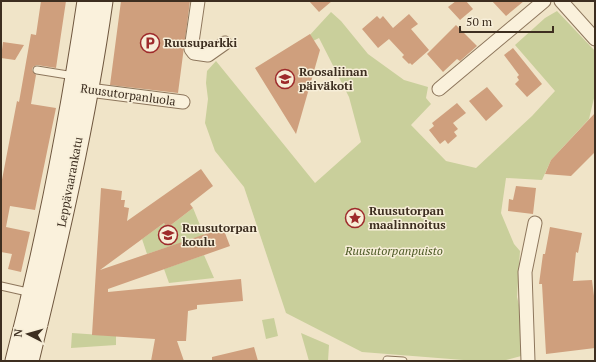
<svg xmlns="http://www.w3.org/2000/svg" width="596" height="362" font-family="'PT Serif',serif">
<rect width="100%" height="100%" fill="#f0e4c8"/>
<!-- green -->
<path fill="#c9cf9b" d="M557,11L595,51V94L589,119L551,160L542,180L506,178L501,213L514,244L520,251L517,297L522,317L525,355L502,361H476L362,352L286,313L244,187L215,151L205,123L208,99L206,83L207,71L216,61L315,183L361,142L349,97L319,38L311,42L308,37L331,12L341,21L368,54L404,80L428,87L426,98L431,104L411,125L446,161L476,168L532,116L555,91L515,45L545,18Z
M193,208L204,235L147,254L142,239L164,223L167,228Z
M204,255L214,278L169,283L164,269Z
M274,318L278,336L266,339L262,320Z
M72,333L116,336V345L71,348Z
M301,333L329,345L328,361H309Z"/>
<!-- building -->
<path fill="#cf9f7d" d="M41,1H66L56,68L37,65L33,67L32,70L36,75L31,104L56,108L35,210L10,206L6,227L30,232L21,272L8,269L12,254L1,252V185L17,101L19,102L31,34L36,35Z
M121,1H190L178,93L110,85Z
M309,1H332L319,12Z
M456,1H466L473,9L460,20L448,7Z
M492,1H524L506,16Z
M409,14L418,24L411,29L429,50L412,65L410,63L409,64L402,57L404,55L389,39L378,48L362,29L377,16L380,19L383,16L393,28Z
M456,25L477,46L460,61L457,59L443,72L427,54Z
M310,34L320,50L296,134L255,68Z
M3,42L24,45L15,60L1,58Z
M513,48L542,84L527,97L515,84L519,80L517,77L519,75L504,55Z
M487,87L503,106L486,121L469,101Z
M457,103L466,113L453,123L458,129L454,132L457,136L448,144L445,140L440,144L429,130L434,126L432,123Z
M595,113V152L571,176L545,174L551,160Z
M201,169L213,186L190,204L193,208L167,228L164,223L100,270L223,228L230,246L108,289V292L241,279L243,301L197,305V309L188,311L186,341H177L184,361H151L155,339L92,335L101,188L122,191L121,200H125L124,207L129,208L127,221Z
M516,186L536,188L533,214L508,211L509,199L513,200Z
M550,227L582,233L578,253L576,252L573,281L592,280L595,304V348L546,354L542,284H539L543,254H545Z
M254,347L258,361H212V357Z"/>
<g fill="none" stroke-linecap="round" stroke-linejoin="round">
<defs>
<path id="lane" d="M37,70L74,76
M1,286L32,293
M387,360L403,361"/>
<path id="street" d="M198,1L191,49L194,53L208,55L225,43
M561,1L595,39
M81,89L183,102
M439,89L544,1
M528,361L525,272L535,223"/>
<path id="secondary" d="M15,361C46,242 69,122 87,1
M29,361C58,242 86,122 103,1"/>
</defs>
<!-- lane casing -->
<use href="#lane" stroke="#8d765c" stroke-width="9"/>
<!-- street casing -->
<use href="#street" stroke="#8d765c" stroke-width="15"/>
<!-- secondary casing -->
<use href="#secondary" stroke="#6f573f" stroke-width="21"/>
<!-- lane -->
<use href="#lane" stroke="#faf1dc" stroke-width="7"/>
<!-- street -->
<use href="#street" stroke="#faf1dc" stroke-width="13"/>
<!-- secondary -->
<use href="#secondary" stroke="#faf1dc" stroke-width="19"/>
</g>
<!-- icons -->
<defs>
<symbol id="parking-ring" viewBox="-11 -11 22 22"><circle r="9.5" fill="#f7eed8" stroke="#9e2a2b" stroke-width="1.5"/><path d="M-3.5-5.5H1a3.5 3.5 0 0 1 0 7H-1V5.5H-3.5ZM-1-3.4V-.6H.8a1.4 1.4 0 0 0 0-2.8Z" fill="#9e2a2b"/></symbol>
<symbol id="school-ring" viewBox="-11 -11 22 22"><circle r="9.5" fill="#f7eed8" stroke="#9e2a2b" stroke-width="1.5"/><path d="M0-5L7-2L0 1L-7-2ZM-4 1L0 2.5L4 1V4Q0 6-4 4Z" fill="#9e2a2b"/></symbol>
<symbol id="sight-ring" viewBox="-11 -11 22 22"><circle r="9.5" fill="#f7eed8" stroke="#9e2a2b" stroke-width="1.5"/><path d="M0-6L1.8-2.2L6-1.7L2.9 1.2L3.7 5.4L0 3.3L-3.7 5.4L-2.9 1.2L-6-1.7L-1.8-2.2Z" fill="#9e2a2b"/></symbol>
</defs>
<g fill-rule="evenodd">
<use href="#parking-ring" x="139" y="32" width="22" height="22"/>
<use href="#school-ring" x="274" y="68" width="22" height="22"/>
<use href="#sight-ring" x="344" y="207" width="22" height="22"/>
<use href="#school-ring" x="157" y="224" width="22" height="22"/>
</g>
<g text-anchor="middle" stroke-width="3" stroke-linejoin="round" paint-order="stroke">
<!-- poi labels -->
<g font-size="12" font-weight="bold" fill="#3d2e20" stroke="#f7eed8" text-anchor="start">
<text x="164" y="47">Ruusuparkki</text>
<text x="299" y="76">Roosaliinan<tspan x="299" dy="14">päiväkoti</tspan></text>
<text x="369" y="215">Ruusutorpan<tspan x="369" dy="14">maalinnoitus</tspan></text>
<text x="182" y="232">Ruusutorpan<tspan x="182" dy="14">koulu</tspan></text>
</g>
<!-- street labels -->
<g font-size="12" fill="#3d2e20" stroke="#f7eed8">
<text transform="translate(128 95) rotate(8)" y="4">Ruusutorpanluola</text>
<text transform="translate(70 182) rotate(-79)" y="4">Leppävaarankatu</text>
</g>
<!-- park labels -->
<g font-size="12" font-style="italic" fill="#4d5a26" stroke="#f7eed8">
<text x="394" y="255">Ruusutorpanpuisto</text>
</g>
</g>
<!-- border -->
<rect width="596" height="362" fill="none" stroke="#3d2e20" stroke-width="4"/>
<!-- north arrow -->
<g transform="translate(28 334) rotate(276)" stroke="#f7eed8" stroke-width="3" paint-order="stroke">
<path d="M0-3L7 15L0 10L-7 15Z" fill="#3d2e20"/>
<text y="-6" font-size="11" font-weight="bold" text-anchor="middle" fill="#3d2e20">N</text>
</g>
<!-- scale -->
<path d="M460 26v6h93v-6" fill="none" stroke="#3d2e20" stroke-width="2"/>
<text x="466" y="26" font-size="12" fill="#3d2e20" stroke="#f7eed8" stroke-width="3" paint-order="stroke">50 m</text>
</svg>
